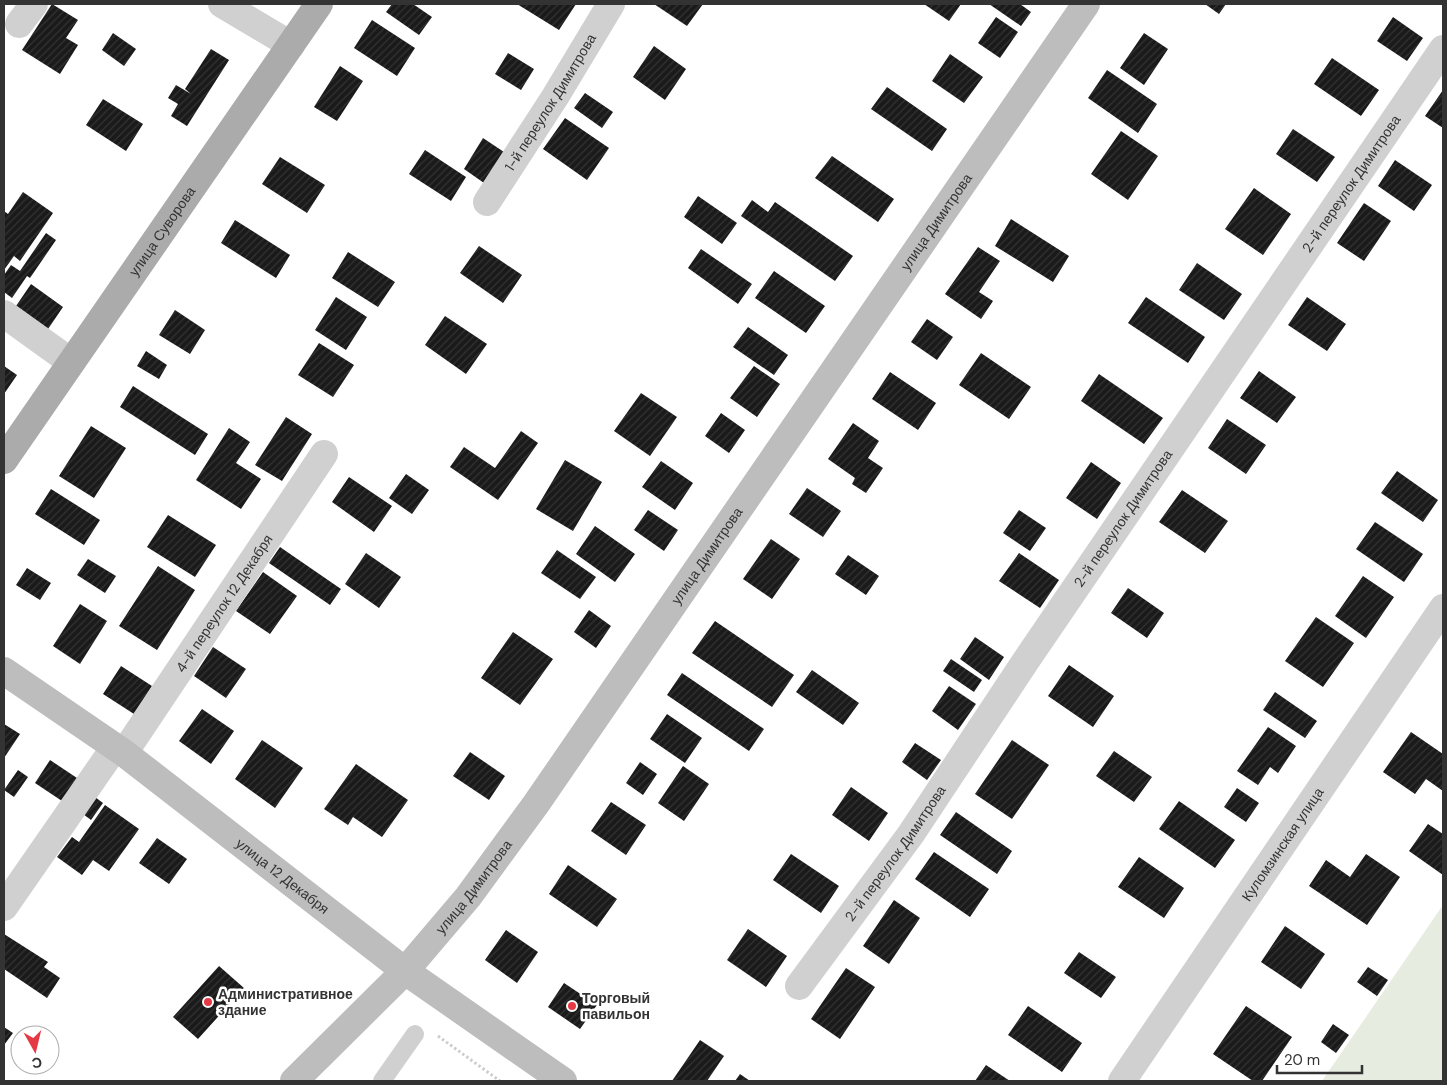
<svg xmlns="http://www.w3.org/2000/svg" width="1447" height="1085" font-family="'DM Sans',sans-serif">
<defs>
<pattern id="building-hatch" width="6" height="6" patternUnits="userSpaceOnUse" patternTransform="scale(1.25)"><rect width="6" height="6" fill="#1a1a1a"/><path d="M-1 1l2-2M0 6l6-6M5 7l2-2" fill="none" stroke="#333"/></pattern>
</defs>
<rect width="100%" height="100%" fill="#fff"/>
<!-- pitch -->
<path fill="#e6ecdf" d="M1443,905V1081H1322Z"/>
<!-- building -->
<path fill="url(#building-hatch)" d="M52,4L78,20L66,38L78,45L60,74L22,50Z
M392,4H413L432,17L419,35L386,12Z
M517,4H576L559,30Z
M654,4H703L687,26Z
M924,4H961L949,21Z
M989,4H1020L1031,12L1021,26Z
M1205,4H1226L1219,14Z
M996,17L1018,32L1000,58L978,43Z
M1393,17L1423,38L1407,61L1377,41Z
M372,20L415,48L397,76L354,48Z
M113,33L136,49L124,66L102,50Z
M1144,33L1168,49L1144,85L1120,68Z
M654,46L686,69L665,100L633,77Z
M211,49L229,60L187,126L171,116L178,104L168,98L176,85L191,94L185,89Z
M508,53L534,69L521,90L495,74Z
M950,54L983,77L964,103L932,81Z
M1332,58L1379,90L1361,116L1314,84Z
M340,66L363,81L337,121L314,107Z
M1107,70L1157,104L1138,133L1088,98Z
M887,87L947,129L932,151L871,109Z
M1443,90V128L1425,116Z
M585,93L613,112L602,128L574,108Z
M103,99L143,124L126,151L86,125Z
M565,118L609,148L587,180L543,149Z
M1293,129L1335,157L1317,182L1276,154Z
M1121,131L1158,156L1128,200L1091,174Z
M483,138L504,152L484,183L464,169Z
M425,150L466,177L451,201L409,174Z
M832,156L894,199L878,222L815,178Z
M280,157L325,185L307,213L262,184Z
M1395,160L1432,185L1414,211L1378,186Z
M1254,188L1291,214L1263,255L1225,229Z
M23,192L53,213L20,261L14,256L4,270V211L8,214Z
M698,196L737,223L722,244L684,217Z
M752,200L768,212L775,202L853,256L835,281L741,216Z
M1364,203L1391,221L1364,261L1337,243Z
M1011,219L1069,256L1053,282L995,246Z
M235,220L290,255L276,278L221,243Z
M46,233L56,240L30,278L27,276L12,298L4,292V275L11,265L20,271Z
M479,246L522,275L503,303L460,273Z
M978,247L1000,261L979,292L993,301L981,319L945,294Z
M701,249L752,284L738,304L688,268Z
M348,252L395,282L378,307L332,278Z
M1197,263L1242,294L1224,320L1179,290Z
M774,271L825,306L806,333L755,298Z
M31,284L63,307L48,329L16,306Z
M336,297L367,317L346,350L315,330Z
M1146,297L1205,337L1188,363L1128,323Z
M1307,297L1346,324L1327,351L1288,325Z
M175,310L205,330L190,354L159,335Z
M445,316L487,344L466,374L425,345Z
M927,319L953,337L937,360L911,342Z
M748,327L788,355L774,375L733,347Z
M319,343L354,365L333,397L298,375Z
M146,351L167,365L159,379L137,366Z
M981,353L1031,387L1009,419L959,385Z
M4,366L17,375L4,394Z
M754,366L780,384L757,417L730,398Z
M1259,371L1296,397L1277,423L1240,398Z
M890,372L936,403L918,430L872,399Z
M1099,374L1163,418L1144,444L1081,401Z
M133,386L208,434L195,455L120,407Z
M641,393L677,417L650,456L614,431Z
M721,413L745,430L729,453L705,436Z
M286,417L312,434L282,481L255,465Z
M1227,419L1266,445L1246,474L1208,448Z
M853,423L879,441L868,458L883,468L866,493L852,484L855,478L828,459Z
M91,426L126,448L94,498L59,476Z
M229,428L250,442L236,463L261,479L241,509L196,480Z
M521,431L538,443L498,500L450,467L464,447L495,468Z
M565,460L602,482L573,531L536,509Z
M661,461L693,483L675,510L642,487Z
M1091,462L1121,483L1097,519L1066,498Z
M1397,471L1438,500L1423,522L1381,493Z
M406,474L429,490L412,514L389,498Z
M349,477L392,506L374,532L332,502Z
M807,488L841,511L823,537L789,514Z
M51,489L100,520L84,545L35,514Z
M1182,490L1228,521L1205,553L1159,522Z
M648,510L678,530L664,551L634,530Z
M1019,510L1046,528L1030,551L1003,533Z
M168,515L216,545L195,577L147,547Z
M1375,522L1423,554L1404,582L1356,549Z
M595,526L635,554L615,582L576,554Z
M771,539L800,559L772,599L743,579Z
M280,547L341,589L330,605L269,563Z
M557,550L596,577L580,599L541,573Z
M366,553L401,577L379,608L345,584Z
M1019,553L1059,580L1040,608L999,581Z
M848,555L879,576L866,595L835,574Z
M88,559L116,576L105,593L77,575Z
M158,566L195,590L157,650L119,626Z
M27,568L51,583L40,600L16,585Z
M263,572L297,596L270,634L236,611Z
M1363,576L1394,597L1366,638L1335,616Z
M1128,588L1164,613L1147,638L1111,613Z
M80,604L107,621L80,664L53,646Z
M589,610L611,626L596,648L574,632Z
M1316,617L1354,643L1323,687L1285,661Z
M715,621L794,675L772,707L692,653Z
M513,632L553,659L520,705L481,678Z
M975,637L1004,657L989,680L960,659Z
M213,647L246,669L226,698L194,676Z
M951,659L982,680L974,692L943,671Z
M1069,665L1114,696L1093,727L1048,696Z
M121,666L152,686L134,714L103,694Z
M812,670L859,703L843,725L796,692Z
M682,673L764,729L749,751L667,695Z
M949,686L976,704L958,730L932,711Z
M1275,692L1317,721L1305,738L1263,710Z
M202,709L234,731L211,764L179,741Z
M667,714L702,738L685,763L650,739Z
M4,724L20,734L4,758Z
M1268,727L1296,746L1278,773L1270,767L1258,785L1237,771Z
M1411,732L1443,754V791L1426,779L1415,794L1383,772Z
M262,740L303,768L275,808L235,779Z
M1012,740L1049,765L1012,819L975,794Z
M915,743L941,760L927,780L902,762Z
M1114,751L1152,777L1134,802L1096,776Z
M470,752L505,776L489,800L453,776Z
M50,760L83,782L68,805L35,783Z
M640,762L657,774L643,795L626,783Z
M356,764L408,800L382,837L353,817L348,825L324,809Z
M683,766L709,784L684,821L658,803Z
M18,770L28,777L14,797L4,790Z
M851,787L888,813L869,841L832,815Z
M1237,788L1259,803L1246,822L1224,807Z
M91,794L103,803L91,820L79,811Z
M1179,801L1235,840L1215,868L1159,829Z
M611,802L646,825L626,855L591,831Z
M105,805L139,829L109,871L93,860L82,875L57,857L72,837L79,842Z
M956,812L1012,851L997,874L940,835Z
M1428,824L1443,834V875L1409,851Z
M157,838L187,859L169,884L139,863Z
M934,852L989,889L970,917L915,879Z
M791,854L839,886L821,913L773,880Z
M1366,854L1400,877L1367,925L1309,886L1326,860L1350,877Z
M1139,857L1184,888L1164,918L1118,887Z
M568,865L617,899L597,927L549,894Z
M894,900L920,918L889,964L863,946Z
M1285,926L1325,954L1301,989L1261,962Z
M748,929L787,956L766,987L727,960Z
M506,930L538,952L517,983L485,960Z
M4,934L48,962L44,967L60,978L47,998L4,969Z
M1079,952L1116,977L1101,998L1064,973Z
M219,966L244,988L198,1039L173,1017Z
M1368,967L1388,980L1377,996L1357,982Z
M846,968L875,987L840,1039L811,1019Z
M564,983L597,1005L580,1029L548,1007Z
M1028,1006L1082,1043L1062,1072L1008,1035Z
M1246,1006L1292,1037L1262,1081H1253L1213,1054Z
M1333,1024L1349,1035L1336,1053L1321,1042Z
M4,1027L13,1033L4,1045Z
M700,1040L724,1056L707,1081H672Z
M986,1065L1010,1081H975Z
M740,1074L750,1081H735Z"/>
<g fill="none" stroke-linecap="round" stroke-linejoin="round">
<!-- path -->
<path stroke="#cdcdcd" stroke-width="3" stroke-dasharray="2.5 2.5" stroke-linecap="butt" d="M438,1036L500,1081"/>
<!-- lane -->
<path stroke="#d0d0d0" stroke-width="18" d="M382,1081L415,1034"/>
<!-- street -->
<g stroke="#d0d0d0" stroke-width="28">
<path d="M222,4L291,45"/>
<path d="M19,24L34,4"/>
<path id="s1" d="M487,202L555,97L611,4"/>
<path d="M4,314L71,362"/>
<path id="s2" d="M124,753L324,454"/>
<path d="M4,907L115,747"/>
<path id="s3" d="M799,986L911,834L1025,662L1443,49"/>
<path id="s4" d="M1122,1081L1443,608"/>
</g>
<!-- secondary -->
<g stroke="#bdbdbd" stroke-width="28">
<path id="s5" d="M4,671L124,753L405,971L563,1081"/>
<path id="s6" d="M294,1081L405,971L468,897L536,804L1086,4"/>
</g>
<!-- primary -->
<path stroke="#ababab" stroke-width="28" id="s7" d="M4,460L319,4"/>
</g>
<!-- markers -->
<g fill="#e63946" stroke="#fff" stroke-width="2">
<circle cx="208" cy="1002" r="5"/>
<circle cx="572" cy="1006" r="5"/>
</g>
<g text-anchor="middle" stroke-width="5" stroke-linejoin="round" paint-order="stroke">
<!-- street labels -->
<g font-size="14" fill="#333" stroke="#fff">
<text dy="5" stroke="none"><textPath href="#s1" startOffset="118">1-й переулок Димитрова</textPath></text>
<text dy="5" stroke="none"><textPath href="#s3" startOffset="974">2-й переулок Димитрова</textPath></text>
<text dy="5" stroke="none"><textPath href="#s6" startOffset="1075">улица Димитрова</textPath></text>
<text dy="5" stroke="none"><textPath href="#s7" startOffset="278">улица Суворова</textPath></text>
<text dy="5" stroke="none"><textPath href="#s3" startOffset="569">2-й переулок Димитрова</textPath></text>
<text dy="5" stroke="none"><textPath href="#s6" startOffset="670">улица Димитрова</textPath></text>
<text dy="5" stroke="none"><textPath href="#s2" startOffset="180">4-й переулок 12 Декабря</textPath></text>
<text dy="5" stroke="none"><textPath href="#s4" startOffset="286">Куломзинская улица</textPath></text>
<text dy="5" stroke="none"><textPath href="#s3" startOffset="164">2-й переулок Димитрова</textPath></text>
<text dy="5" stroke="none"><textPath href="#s5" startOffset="346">улица 12 Декабря</textPath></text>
<text dy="5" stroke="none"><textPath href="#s6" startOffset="265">улица Димитрова</textPath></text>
</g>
<!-- poi labels -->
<g font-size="14" font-weight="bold" fill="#333" stroke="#fff" text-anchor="start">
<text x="218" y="999">Административное<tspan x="218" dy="16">здание</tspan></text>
<text x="582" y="1003">Торговый<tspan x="582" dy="16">павильон</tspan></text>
</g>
</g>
<!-- border -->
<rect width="1447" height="1085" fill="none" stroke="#333333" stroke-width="10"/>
<!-- north arrow -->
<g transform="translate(35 1050) rotate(172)"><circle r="24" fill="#ffffff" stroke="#adadad"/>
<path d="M0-4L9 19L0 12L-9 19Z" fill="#e63946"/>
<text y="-8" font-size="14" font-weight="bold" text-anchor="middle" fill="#333333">С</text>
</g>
<!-- scale -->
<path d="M1277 1065v8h85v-8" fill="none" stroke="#333333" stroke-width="2.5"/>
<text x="1284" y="1065" font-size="15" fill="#333333" stroke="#ffffff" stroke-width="4" paint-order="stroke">20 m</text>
</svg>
